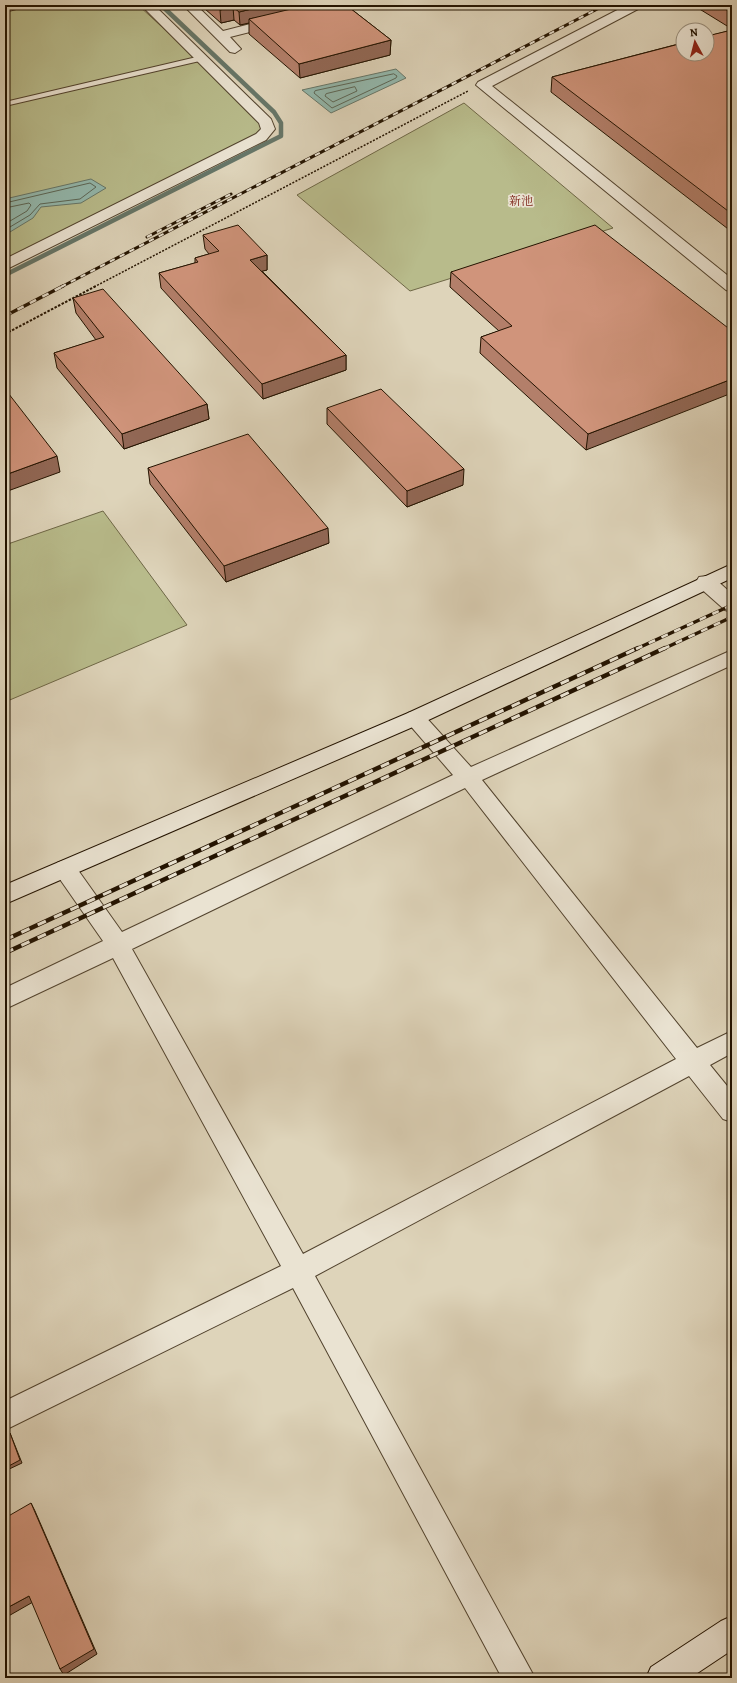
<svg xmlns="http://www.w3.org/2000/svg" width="737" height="1683" font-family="Alegreya,'Noto Serif JP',serif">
<rect width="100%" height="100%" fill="#ded4ba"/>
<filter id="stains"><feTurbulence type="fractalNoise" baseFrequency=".005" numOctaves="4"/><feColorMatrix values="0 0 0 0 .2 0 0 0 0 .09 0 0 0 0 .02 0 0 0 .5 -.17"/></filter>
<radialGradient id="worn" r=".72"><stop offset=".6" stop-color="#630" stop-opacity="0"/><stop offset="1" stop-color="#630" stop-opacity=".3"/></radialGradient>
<!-- green -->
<path fill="#b8bb8b" stroke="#6e6746" d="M5,5H138L266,122V132L5,261Z
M464,103L613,228L410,291L297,195Z
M103,511L187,625L5,702V545Z"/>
<!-- water -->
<path fill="#93b8ad" stroke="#667668" d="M396,69L406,78L331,113L302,90Z
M91,179L106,188L81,203L41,207L33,218L5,235V199Z"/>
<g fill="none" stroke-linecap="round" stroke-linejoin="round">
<!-- shore -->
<path stroke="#5b6656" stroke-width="1" d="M394,74L397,76L396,78L332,108L314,93L315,91Z
M355,87L357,91L333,102L325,96L326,94Z
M5,203L90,183L96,187L80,199L40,204L30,215L5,230
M5,208L29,203L31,205L27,211L5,224"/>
<!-- stream -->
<path stroke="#667668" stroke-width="4.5" d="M5,275L281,136V123L274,112L161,5"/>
<defs>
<path id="lane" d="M19,5H31L5,12V8Z
M201,56H204V60L5,106V102Z"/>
<path id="street" d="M141,5H154L271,119L275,129L266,140L5,270V259L256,134L261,129L259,123Z
M183,5H196L223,31L278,17L284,21L282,24L230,37L241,49L235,53L230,52Z
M627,5H642L640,8L492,86L732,279V292L726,290L476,85L478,82Z
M706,576L713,577L732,594V612L725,610L699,587L696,582L699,577Z
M732,650V665L482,780L697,1048L732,1031V1053L710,1065L732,1092V1122L723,1119L689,1076L315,1276L535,1678H502L293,1288L5,1430V1401L281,1266L113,958L5,1009V988L103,941L57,875L54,869L57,863L65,860L73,863L122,932L453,775L408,723L405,718L408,713L415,711L422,713L471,767ZM465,788L676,1059L303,1254L132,949Z"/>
<path id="secondary" d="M732,564V578L422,723L5,904V885L408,713Z
M732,1616V1650L690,1678H646L651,1667L721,1621Z"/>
</defs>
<!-- lane casing -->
<use href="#lane" stroke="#52432e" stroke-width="2"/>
<!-- street casing -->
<use href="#street" stroke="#52432e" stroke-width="2"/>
<!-- secondary casing -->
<use href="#secondary" stroke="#231300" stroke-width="2"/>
<!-- path-far1 -->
<path stroke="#231300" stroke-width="1.5" stroke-dasharray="2 1.5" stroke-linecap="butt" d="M94,287L468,91"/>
<!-- path -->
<path stroke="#231300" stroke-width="2" stroke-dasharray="2.5 1.5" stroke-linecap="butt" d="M5,334L96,286"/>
<!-- lane -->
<use href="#lane" fill="#eae3d2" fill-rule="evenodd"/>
<!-- street -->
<use href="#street" fill="#eae3d2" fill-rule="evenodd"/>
<!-- secondary -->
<use href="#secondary" fill="#eae3d2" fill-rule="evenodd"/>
<defs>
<path id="rail-far2" d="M147,237L231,194
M61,287L605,5"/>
<path id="rail-far1" d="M5,316L63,286
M636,649L732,605
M663,649L732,617"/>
<path id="rail" d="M5,940L638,648
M5,953L665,648"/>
</defs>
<!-- rail-far2 casing -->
<use href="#rail-far2" stroke="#231300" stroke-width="3"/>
<!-- rail-far1 casing -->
<use href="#rail-far1" stroke="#231300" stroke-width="3.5"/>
<!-- rail casing -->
<use href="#rail" stroke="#231300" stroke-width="4.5"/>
<!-- rail-far2 -->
<use href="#rail-far2" stroke="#eae3d2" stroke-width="2" stroke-dasharray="5.5" stroke-linecap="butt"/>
<!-- rail-far1 -->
<use href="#rail-far1" stroke="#eae3d2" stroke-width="2.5" stroke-dasharray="7" stroke-linecap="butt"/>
<!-- rail -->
<use href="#rail" stroke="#eae3d2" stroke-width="3" stroke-dasharray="9" stroke-linecap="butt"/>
</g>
<!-- wall -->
<path fill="#b37f6a" stroke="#231300" d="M205,5H346L391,40L390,55L300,78L249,34V23L240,25L234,20L221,23L205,9Z
M693,5H732V29Z
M732,30V232L551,92L552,77Z
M203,235L267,255V270L262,271L346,355V370L263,399L161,288L159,273L195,263V258L209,254L205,249Z
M451,272L732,331L586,450L480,353L481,337L499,331L450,287Z
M73,298L207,404L209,419L124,449L57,368L54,353L96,340L76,313Z
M327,408L463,485L407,507L327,424Z
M148,468L329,543L226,582L150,484Z"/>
<!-- shaded-wall -->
<path fill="#926856" stroke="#231300" d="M268,5H323L249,19V23L240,25L239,12Z
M233,7L234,20L221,23L220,10Z
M391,40L390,55L300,78L299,64Z
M267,255V270L251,274L250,260Z
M346,355V370L263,399L262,384Z
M732,379V393L586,450L588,434Z
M207,404L209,419L124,449L122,434Z
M57,456L60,472L5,492V475Z
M464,469L463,485L407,507V491Z
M328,528L329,543L226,582L224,566Z
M10,1433L22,1463L5,1471V1468Z
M31,1503L35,1511L97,1654L64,1675L60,1669Z
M29,1596L33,1602L5,1618V1609Z"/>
<!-- building -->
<path fill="#d0947b" stroke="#231300" d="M215,5H268L239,12L233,7L220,10Z
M308,5H346L391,40L299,64L249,19Z
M718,5H732V13Z
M732,30V214L552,77L683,43V54H707V36Z
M238,225L267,255L250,260L346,355L262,384L159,273L198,262L195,258L219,251L203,235Z
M595,225L732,331V379L588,434L481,337L512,326L451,272Z
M103,289L207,404L122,434L54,353L104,337L73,298Z
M5,389L57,456L5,475Z
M381,389L464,469L407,491L327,408Z
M248,434L328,528L224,566L148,468Z
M10,1433L20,1460L5,1468V1436Z
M31,1503L94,1649L60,1669L29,1596L5,1609V1518Z"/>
<g text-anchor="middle" stroke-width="3.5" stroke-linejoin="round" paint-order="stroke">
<!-- far-quarter labels -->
<g font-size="12" fill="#7a1f14" stroke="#eae3d2">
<text x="521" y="205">新池</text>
</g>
</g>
<!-- margin -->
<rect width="737" height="1683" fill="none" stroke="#ded4ba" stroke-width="20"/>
<rect x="6" y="6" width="725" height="1671" fill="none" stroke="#231300" stroke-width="2"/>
<rect x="10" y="10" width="717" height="1663" fill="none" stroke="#231300"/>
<!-- north arrow -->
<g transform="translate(695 42) rotate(353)"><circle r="19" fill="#eae3d2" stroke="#9a907e"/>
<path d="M0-3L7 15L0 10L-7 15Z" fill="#8f2418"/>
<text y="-6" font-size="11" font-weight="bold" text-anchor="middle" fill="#231300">N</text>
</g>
<rect width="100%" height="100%" filter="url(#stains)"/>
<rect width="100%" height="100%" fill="url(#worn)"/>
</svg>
